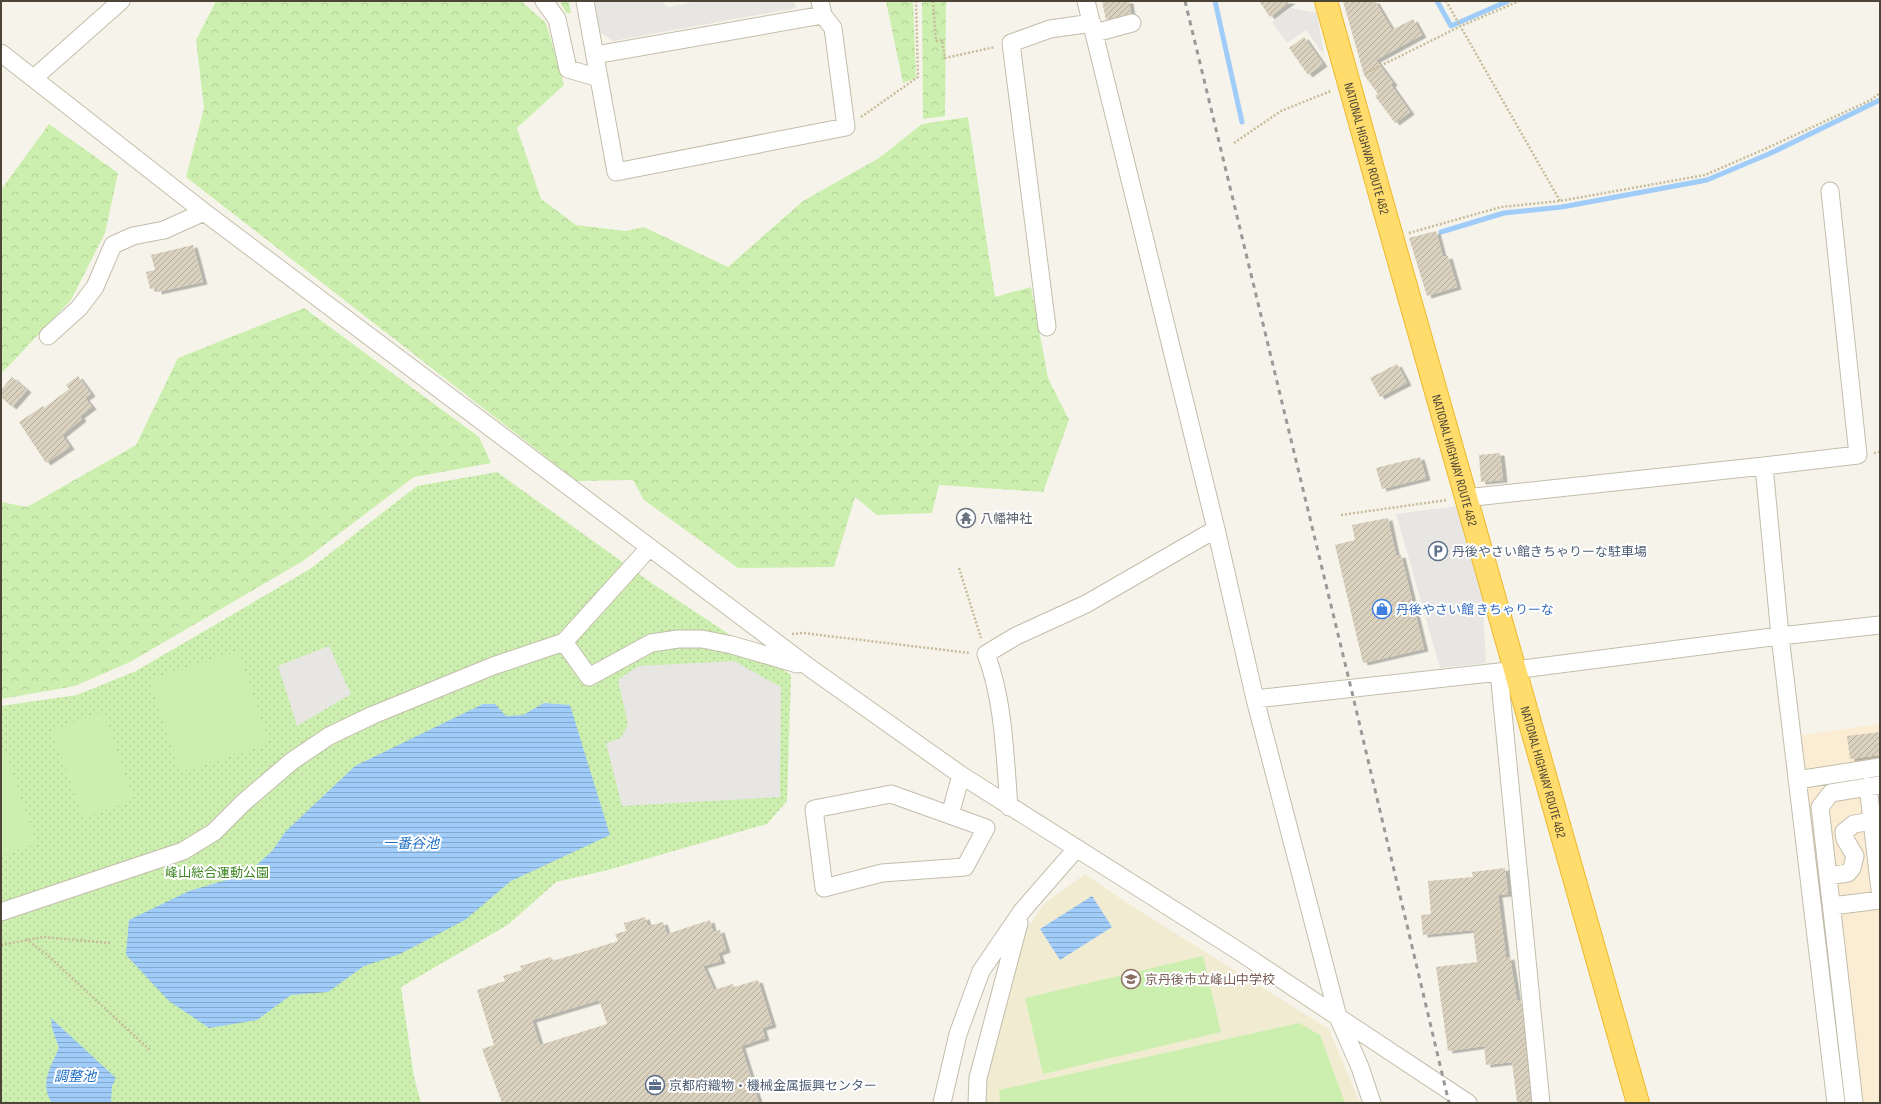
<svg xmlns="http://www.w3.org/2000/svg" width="1881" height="1104" font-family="'Sofia Sans Condensed','Noto Sans JP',sans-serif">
<defs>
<pattern id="forest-crowns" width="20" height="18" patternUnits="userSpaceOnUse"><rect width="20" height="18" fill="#ccefaf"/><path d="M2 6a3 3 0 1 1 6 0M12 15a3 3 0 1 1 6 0" fill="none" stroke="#b1ce97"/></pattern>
<pattern id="park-dots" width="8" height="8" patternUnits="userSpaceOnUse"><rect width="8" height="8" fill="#ccefaf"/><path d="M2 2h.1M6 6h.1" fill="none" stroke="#b1ce97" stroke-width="1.8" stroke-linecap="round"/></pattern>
<pattern id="water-rules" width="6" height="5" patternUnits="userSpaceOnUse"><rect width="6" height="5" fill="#a0ccf9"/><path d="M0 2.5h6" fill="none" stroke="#85a7ca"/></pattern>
<pattern id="building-hatch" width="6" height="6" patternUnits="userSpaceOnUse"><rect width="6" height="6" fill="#dad1be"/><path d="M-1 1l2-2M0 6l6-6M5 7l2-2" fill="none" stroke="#b3ab9b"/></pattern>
<filter id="shadow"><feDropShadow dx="4.5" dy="2.5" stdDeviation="0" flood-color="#0004"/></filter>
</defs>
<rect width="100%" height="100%" fill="#f6f4ea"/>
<!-- commercial -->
<path fill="#faedd3" d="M1880,724V1103H1845L1801,735Z"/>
<!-- education -->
<path fill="#f1ebd2" d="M1085,874L1130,905L1329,1029L1360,1103H985L986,1078L1027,928L1045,903Z"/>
<!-- forest -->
<path fill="url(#forest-crowns)" d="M216,1H521L546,23L564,85L517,128L541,199L576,225L626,231L644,227L728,267L803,201L879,158L922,124L968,117L995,297L1031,287L1048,378L1069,420L1043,492L939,485L932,513L877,515L855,497L834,567L738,568L644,500L633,480L577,481L186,177L204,108L196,40Z
M560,1H569L571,13H566Z
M886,1H913L916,78L903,83Z
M922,1H946L945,116L923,119Z
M49,124L118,173L105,233L71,300L1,374V190Z
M304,308L479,437L491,463L414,477L303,561L130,662L75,686L1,699V502L27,507L136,445L178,358Z"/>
<!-- park -->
<path fill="url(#park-dots)" d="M497,472L653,584L791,675L787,801L767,824L608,870L556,882L509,924L401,987L414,1077L421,1103H1V706L77,695L136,671L310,569L417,486Z"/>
<!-- pitch -->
<path fill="#ccefaf" d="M238,651L269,743L181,772L150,680Z
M103,712L134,800L83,818L52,730Z
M1,749H3L37,843L1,856Z
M1203,956L1221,1032L1043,1074L1025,998Z
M1299,1023L1320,1035L1345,1103H1000L999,1090Z"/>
<!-- parking -->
<path fill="#e8e6e2" d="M593,1H661L668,7L698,1H794L796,8L613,41L598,31Z
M1292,8L1317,13L1324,55L1306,30L1287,43L1272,22Z
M1457,506L1482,588L1486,663L1440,668L1396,514Z
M329,646L351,694L297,726L278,666Z
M734,661L781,687L780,797L622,806L606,743L621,738L628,724L618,680L638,666Z"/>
<!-- water -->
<path fill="url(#water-rules)" d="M544,703L570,705L610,835L511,881L465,920L400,954L364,966L328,992L291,995L257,1020L209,1028L169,1001L126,955L129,920L189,891L247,874L272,851L286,831L355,766L483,704H495L506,716L523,715Z
M1092,896L1112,927L1060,960L1040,929Z
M51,1018L116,1078L112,1086L111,1103H52C39,1084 51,1066 59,1048L52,1028Z"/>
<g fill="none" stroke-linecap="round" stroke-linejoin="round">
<!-- stream -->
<path stroke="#a0ccf9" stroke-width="5" d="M1215,1L1242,122
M1437,1L1451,26L1508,1
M1441,232L1504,213L1562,207L1707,180L1771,153L1880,100"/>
</g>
<!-- building -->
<path fill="url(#building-hatch)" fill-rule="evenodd" filter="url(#shadow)" d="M1102,1H1129L1131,13L1106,20Z
M1259,1H1291L1270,17Z
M1343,1H1375L1392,30L1413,19L1422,35L1376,60L1393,83L1391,85L1410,112L1395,123L1375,96L1378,94L1364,75Z
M1304,37L1323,64L1308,75L1289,48Z
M1436,231L1443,257L1448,256L1457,287L1427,296L1409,238Z
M193,245L203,282L157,292V288L150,289L146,272L155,270L151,255Z
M1397,364L1407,383L1380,397L1370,378Z
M78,376L91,394L85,398L92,407L80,416L82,419L62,435L70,447L46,463L19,422L43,406L44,408L69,389L66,385Z
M12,377L27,390L12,407L1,397V390Z
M1500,453L1503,480L1481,482L1479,455Z
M1420,457L1426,478L1382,489L1376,468Z
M1388,518L1396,556L1401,555L1424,649L1363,663L1335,545L1355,540L1352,525Z
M1880,732V755L1850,759L1847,736Z
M1505,868L1508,894L1498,895L1506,958L1510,957L1517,1001L1521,1000L1531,1103H1517L1512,1062L1486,1065L1484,1046L1448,1051L1436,967L1477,962L1473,930L1423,935L1421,915L1431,914L1428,881L1473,877L1472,872Z
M645,917L648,926L663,922L667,934L710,920L713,932L720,930L726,950L718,953L721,961L703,966L714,990L733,984L734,987L758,980L772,1025L762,1028L765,1038L741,1046L759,1103H502L482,1049L494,1045L477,990L505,981L503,976L522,970L520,966L551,957L553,961L618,941L615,934L626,931L624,923ZM599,1000L607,1024L540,1045L532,1020Z"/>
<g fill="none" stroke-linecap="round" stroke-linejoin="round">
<defs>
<path id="minor" d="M544,1L557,19L568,69L599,78
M585,1L616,172L846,127L833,28L823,15L820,1
M1086,1L1216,529L1255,699L1338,1017L1360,1067L1372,1103
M1095,33L1132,23
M1,53L204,212L810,668L961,775L1237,950L1468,1103
M595,55L823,15
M34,78L121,1
M1830,191L1858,455L1764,466L1780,636L1836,1103
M1047,327L1011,43L1050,29L1092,23
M48,336L79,308L95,287L113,245L133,236L164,230L204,212
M1465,498L1764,466
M564,642L589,677L651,643L678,639H702L732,645L797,664
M1499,672L1541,1103
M1255,699L1499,672L1780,636L1880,625
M1797,780L1880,767
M1868,786L1880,890
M891,794L986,828L965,867L882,873L824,888L814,809Z
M1009,807C1005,758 1004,700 986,654L1016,636L1086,604L1216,529
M950,815L961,775
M1828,876L1848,873L1852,868L1855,856L1845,839L1844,832L1854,824L1872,821
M1832,906L1880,900
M1,912L183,851L214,832L244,802L292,761L329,736L373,715L493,666L564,642L649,548
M942,1103L958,1034L981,971L1022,911L1076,849
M977,1103L978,1078L1019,923
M1854,1103L1820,807L1831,793L1880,785"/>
<g id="highway">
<path id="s1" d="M1326,1C1428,369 1534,736 1638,1103"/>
</g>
</defs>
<!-- minor casing -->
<use href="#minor" stroke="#c3bdab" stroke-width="19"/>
<!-- highway casing -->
<use href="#highway" stroke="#efb92b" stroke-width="24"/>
<!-- path -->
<path stroke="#c7bb9a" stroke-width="2.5" stroke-dasharray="2 2" stroke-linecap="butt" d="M933,1L936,41L942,40L945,58L995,47
M1446,1L1560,201
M1366,73L1461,26L1519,1
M861,117L918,77L916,1
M1234,143L1281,111L1331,91
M1409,233L1501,207L1560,201L1705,175L1767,148L1871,100L1880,93
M1874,453L1880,452
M1341,515L1447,500
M959,568L981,638
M792,634L803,633L970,653
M26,939L46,954L150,1050
M1,945L43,937L110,943
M1,1080V1086"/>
<!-- minor -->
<use href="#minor" stroke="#fff" stroke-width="17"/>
<!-- highway -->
<use href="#highway" stroke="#ffdc6c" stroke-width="22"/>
<!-- rail -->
<path stroke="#999" stroke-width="3" stroke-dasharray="5 5" stroke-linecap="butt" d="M1185,1L1351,688L1449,1103"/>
</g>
<!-- icons -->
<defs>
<symbol id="temple-ring" viewBox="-11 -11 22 22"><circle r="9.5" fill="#fff" stroke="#6b7280" stroke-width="1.5"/><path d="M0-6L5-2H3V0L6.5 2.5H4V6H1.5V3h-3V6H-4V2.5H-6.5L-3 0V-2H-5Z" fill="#6b7280"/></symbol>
<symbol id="parking-ring" viewBox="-11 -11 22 22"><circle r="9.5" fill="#fff" stroke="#5c6f8a" stroke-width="1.5"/><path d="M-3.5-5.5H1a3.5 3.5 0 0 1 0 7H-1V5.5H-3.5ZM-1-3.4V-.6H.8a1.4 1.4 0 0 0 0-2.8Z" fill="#5c6f8a"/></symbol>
<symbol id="shop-ring" viewBox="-11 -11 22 22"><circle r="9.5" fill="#fff" stroke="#3f7fe0" stroke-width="1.5"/><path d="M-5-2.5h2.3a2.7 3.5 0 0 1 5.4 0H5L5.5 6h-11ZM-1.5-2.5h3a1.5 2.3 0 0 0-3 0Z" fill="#3f7fe0"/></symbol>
<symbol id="school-ring" viewBox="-11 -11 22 22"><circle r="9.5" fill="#fff" stroke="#8d6e63" stroke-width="1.5"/><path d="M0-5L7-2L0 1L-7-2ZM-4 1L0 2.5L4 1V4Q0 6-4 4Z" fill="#8d6e63"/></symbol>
<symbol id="office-ring" viewBox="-11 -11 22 22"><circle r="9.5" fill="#fff" stroke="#5c6f8a" stroke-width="1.5"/><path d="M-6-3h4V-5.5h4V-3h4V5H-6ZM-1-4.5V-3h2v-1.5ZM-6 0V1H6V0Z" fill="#5c6f8a"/></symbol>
</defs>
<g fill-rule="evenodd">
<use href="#temple-ring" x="955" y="507" width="22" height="22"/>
<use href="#parking-ring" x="1427" y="540" width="22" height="22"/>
<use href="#shop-ring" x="1371" y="598" width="22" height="22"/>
<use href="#school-ring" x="1120" y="968" width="22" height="22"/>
<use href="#office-ring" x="644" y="1074" width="22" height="22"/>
</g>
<g text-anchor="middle" stroke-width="4" stroke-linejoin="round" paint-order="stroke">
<!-- street labels -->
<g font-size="13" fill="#4c4537" stroke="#fff">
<text dy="5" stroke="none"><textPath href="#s1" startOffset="153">NATIONAL HIGHWAY ROUTE 482</textPath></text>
<text dy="5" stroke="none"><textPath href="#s1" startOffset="477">NATIONAL HIGHWAY ROUTE 482</textPath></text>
<text dy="5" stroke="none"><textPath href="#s1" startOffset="801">NATIONAL HIGHWAY ROUTE 482</textPath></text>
</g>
<!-- worship labels -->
<g font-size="13" fill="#5b616d" stroke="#fff" text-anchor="start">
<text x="980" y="523">八幡神社</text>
</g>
<!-- service labels -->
<g font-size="13" fill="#4e5e75" stroke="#fff" text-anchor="start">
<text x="1452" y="556">丹後やさい館きちゃりーな駐車場</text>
<text x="669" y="1090">京都府織物・機械金属振興センター</text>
</g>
<!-- shop labels -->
<g font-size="13" fill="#366cbe" stroke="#fff" text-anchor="start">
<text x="1396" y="614">丹後やさい館 きちゃりーな</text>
</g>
<!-- park labels -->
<g font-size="13" fill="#3e8622" stroke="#fff">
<text x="217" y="877">峰山総合運動公園</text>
</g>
<!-- education labels -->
<g font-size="13" fill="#785e54" stroke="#fff" text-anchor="start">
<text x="1145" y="984">京丹後市立峰山中学校</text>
</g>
<!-- water labels -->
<g font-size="14" font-style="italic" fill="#2271c6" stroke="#fff">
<text x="411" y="848">一番谷池</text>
<text x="75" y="1081">調整池</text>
</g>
</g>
<!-- border -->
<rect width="1881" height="1104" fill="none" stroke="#4c4537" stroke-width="4"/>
</svg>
